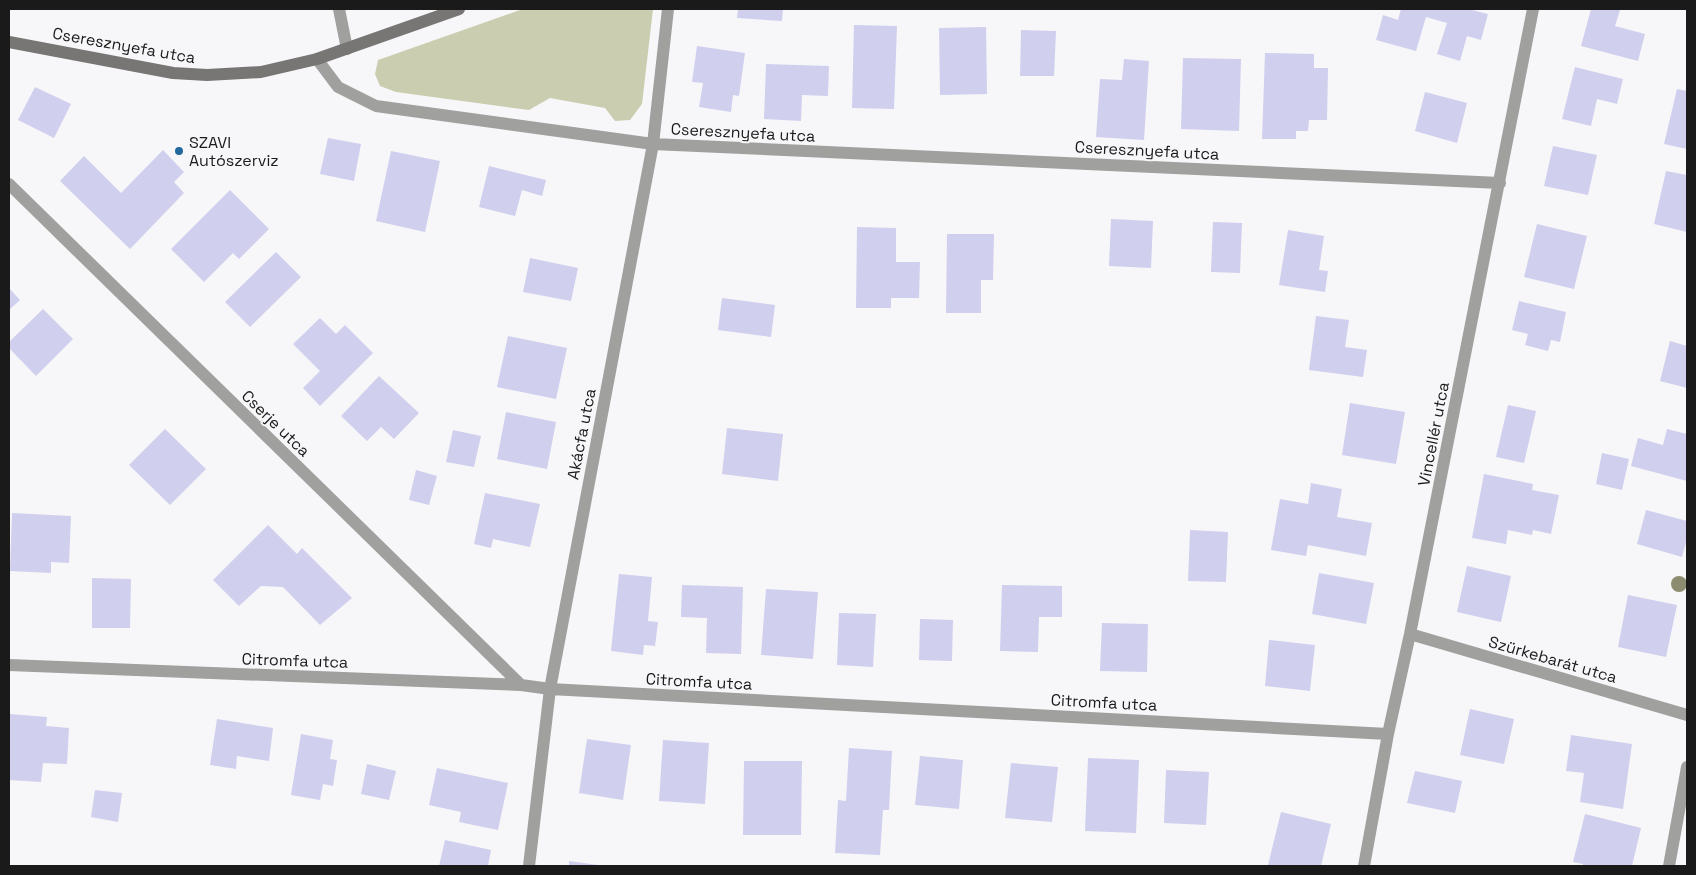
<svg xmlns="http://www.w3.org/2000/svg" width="1696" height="875" font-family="'Space Grotesk',sans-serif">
<rect width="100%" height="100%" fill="#f7f7f9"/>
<!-- green -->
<path fill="#cbcdb0" d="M523,9H653L642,104L630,120L615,121L605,108L550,98L529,110L396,92L380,86L375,74L378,60Z"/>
<!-- building -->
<path fill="#d0cfee" d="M738,9H783L782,21L737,18Z
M1401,9H1468L1488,14L1481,40L1467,36L1460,61L1437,54L1447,23L1426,17L1416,51L1376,40L1383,15L1398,20Z
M1591,9L1620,10L1615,26L1645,34L1638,61L1581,46Z
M854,25L897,26L894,109L852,108Z
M986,27L987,94L940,95L939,28Z
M1021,30L1056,31L1054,76H1020Z
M697,46L745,53L739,96L733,95L731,112L699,107L703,83L692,82Z
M1265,53L1314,54V68H1328L1327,120H1309L1308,131H1296V139H1262Z
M1183,58L1241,59L1239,131L1181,129Z
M1124,59L1149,61L1144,140L1096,137L1100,79L1122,80Z
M766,64L829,66L828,96L802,95L801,121L764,119Z
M1575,67L1623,79L1617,104L1597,99L1591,126L1562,119Z
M35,87L71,104L54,138L18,120Z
M1677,89L1687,91V149L1664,144Z
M1425,92L1467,103L1457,143L1415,131Z
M328,138L361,144L354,181L320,174Z
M1553,146L1597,155L1588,195L1544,186Z
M163,150L184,172L174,182L184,193L130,249L60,181L84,156L121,193Z
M391,151L440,161L425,232L376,221Z
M489,166L546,180L542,196L522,190L515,216L479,207Z
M1666,171L1687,175V232L1654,224Z
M230,190L269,229L239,259L233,253L204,282L171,249Z
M1111,219L1153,221L1151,268L1109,266Z
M1213,222L1242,223L1240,273L1211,272Z
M1537,224L1587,236L1574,289L1524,277Z
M857,227L896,228V262H920L919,298H891V308H856Z
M1288,230L1324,236L1319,270L1328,271L1325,292L1279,285Z
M947,234H994L993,280H981V313H946Z
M276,252L301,277L250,327L225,302Z
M530,258L578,268L571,301L523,292Z
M9,288L20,300L9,310Z
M722,298L775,305L771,337L718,330Z
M1519,301L1566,312L1560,342L1551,340L1548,351L1525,345L1528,334L1512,330Z
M43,309L73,339L36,376L9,348V342Z
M1316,316L1349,320L1345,347L1367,350L1363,377L1309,370Z
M320,318L336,334L345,325L373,353L320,406L303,388L320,371L293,344Z
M508,336L567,348L556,399L497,387Z
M1670,341L1687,346V388L1660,381Z
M379,376L419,413L394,439L381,427L367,441L341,416Z
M1350,403L1405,412L1396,464L1342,455Z
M1508,405L1536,411L1524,463L1496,457Z
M506,412L556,422L547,469L497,459Z
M727,428L783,434L778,481L722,474Z
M165,429L206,469L170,505L129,465Z
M1667,429L1687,434V481L1631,466L1638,438L1663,445Z
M453,430L481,436L474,467L446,462Z
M1602,453L1629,459L1622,490L1596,484Z
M416,470L437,476L429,505L409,500Z
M1484,474L1533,484L1532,490L1559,495L1551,534L1533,530L1532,535L1508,530L1506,544L1472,538Z
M1311,483L1342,489L1337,517L1372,523L1366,556L1308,545L1306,556L1271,550L1280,499L1308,504Z
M485,493L540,504L530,547L493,539L491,548L474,544Z
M1646,510L1687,521V538L1682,557L1637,544Z
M12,513L71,516L69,563L51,562V573L10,571Z
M268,525L297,554L302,548L352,598L320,625L283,587L261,586L239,606L213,580Z
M1190,530L1228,532L1226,582L1188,581Z
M1467,566L1511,576L1501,622L1457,612Z
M1319,573L1374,583L1366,624L1312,614Z
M619,574L652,577L648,621L658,622L655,646L644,645L643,655L611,651Z
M92,578L131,579L130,628H92Z
M682,585L743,587L741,654L706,653L707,618L681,617Z
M1002,585L1062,586V617H1039L1038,652L1000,651Z
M766,589L818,592L813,659L761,655Z
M1628,595L1677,605L1666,657L1618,647Z
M839,613L876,614L873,667L837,665Z
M920,619L953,620L952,661L919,660Z
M1102,623L1148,624L1147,672L1100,671Z
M1269,640L1315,645L1310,691L1265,686Z
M1470,709L1514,719L1504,764L1460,755Z
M10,714L47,717L46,726L69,728L67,764L43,763L41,782L9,780Z
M217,719L273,728L269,761L237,756L236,769L210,765Z
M301,734L333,740L330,759L337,760L333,786L323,784L320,800L291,795Z
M1571,735L1632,744L1623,809L1580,802L1584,773L1566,771Z
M587,739L631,745L623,800L579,793Z
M663,740L709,743L705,804L659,801Z
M849,748L892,751L889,810H883L880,855L835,853L838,800L846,801Z
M920,756L963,760L959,809L915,805Z
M1088,758L1139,760L1136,833L1085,831Z
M744,761H802L801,835H743Z
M1011,763L1058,767L1052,822L1005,818Z
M367,764L396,771L389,800L361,794Z
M437,768L508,783L498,830L459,822L461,812L429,805Z
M1166,770L1209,772L1206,825L1164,823Z
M1415,771L1462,781L1455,813L1407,803Z
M95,790L122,793L118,822L91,817Z
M1281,812L1331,824L1321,866L1268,865Z
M1585,814L1641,828L1632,866H1583V864L1573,862Z
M445,840L491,850L488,866H439Z
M569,861L598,865L597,866H569Z"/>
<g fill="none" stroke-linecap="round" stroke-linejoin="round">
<!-- street -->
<path stroke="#a0a09f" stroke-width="12" d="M339,9L347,49
M317,59L338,87L376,106L653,144L1500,183
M9,184L521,685
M1410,634L1687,715
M9,665L521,685L550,689L1388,734
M529,866L550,689L653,144L668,9
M1364,866L1388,734L1410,634L1533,9
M1669,866L1687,767"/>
<!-- secondary -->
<path stroke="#777675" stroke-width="12" d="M9,42L173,73L207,75L261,72L317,59L459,9"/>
</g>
<!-- trees -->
<circle fill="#8c8c70" cx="1679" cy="584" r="8"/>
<!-- markers -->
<circle fill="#21699d" stroke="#f7f7f9" stroke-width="2" cx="179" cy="151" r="5"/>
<g text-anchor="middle" stroke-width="4" stroke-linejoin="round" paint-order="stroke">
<!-- street labels -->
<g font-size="16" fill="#1a1a1a" stroke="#f7f7f9">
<text transform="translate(124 45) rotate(10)" y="6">Cseresznyefa utca</text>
<text transform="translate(743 132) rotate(3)" y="6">Cseresznyefa utca</text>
<text transform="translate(1147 150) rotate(3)" y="6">Cseresznyefa utca</text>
<text transform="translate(276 423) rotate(44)" y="6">Cserje utca</text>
<text transform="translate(581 434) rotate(-79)" y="6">Akácfa utca</text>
<text transform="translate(1433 434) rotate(-79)" y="6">Vincellér utca</text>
<text transform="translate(1553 659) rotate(16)" y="6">Szürkebarát utca</text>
<text transform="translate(295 660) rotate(2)" y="6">Citromfa utca</text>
<text transform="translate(699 681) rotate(3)" y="6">Citromfa utca</text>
<text transform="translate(1104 702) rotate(3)" y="6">Citromfa utca</text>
</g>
<!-- poi labels -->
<g font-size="16" fill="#1a1a1a" stroke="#f7f7f9" text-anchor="start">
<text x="189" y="148">SZAVI<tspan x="189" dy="18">Autószerviz</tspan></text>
</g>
</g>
<!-- border -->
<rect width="1696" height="875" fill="none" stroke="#1a1a1a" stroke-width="20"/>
</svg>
